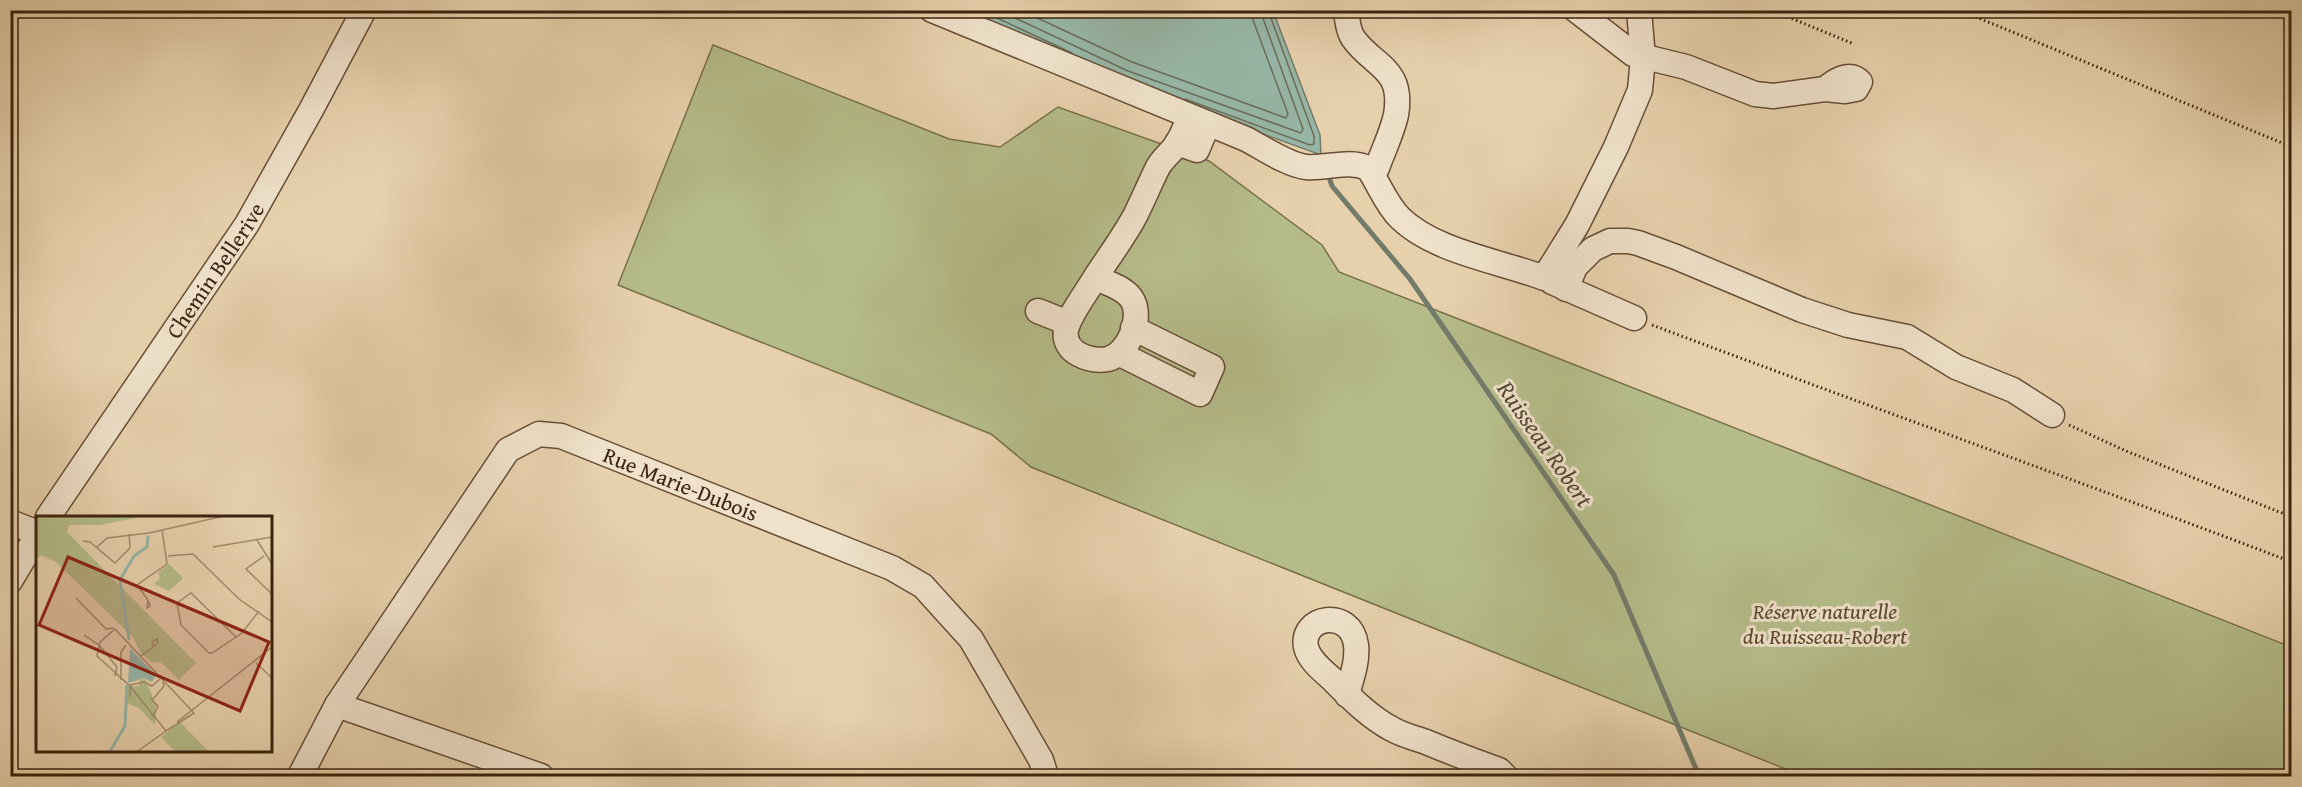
<svg xmlns="http://www.w3.org/2000/svg" width="2302" height="787" font-family="'Gentium Book Plus',serif">
<rect width="100%" height="100%" fill="#e7d1ad"/>
<filter id="stains"><feTurbulence type="fractalNoise" baseFrequency=".00333" numOctaves="4"/><feColorMatrix values="0 0 0 0 .2 0 0 0 0 .09 0 0 0 0 .02 0 0 0 .5 -.17"/></filter>
<radialGradient id="worn" r=".72"><stop offset=".6" stop-color="#630" stop-opacity="0"/><stop offset="1" stop-color="#630" stop-opacity=".3"/></radialGradient>
<!-- green -->
<path fill="#b5bc8a" stroke="#78704c" stroke-width="1.5" d="M713,45L949,139L1000,147L1058,107L1209,161L1322,245L1339,272L2291,647V776H1803L1031,467L991,434L618,285Z"/>
<!-- water -->
<path fill="#97b7a8" stroke="#737c6a" stroke-width="1.5" d="M966,11H1273L1320,135L1321,155L1123,83Z"/>
<g fill="none" stroke-linecap="round" stroke-linejoin="round">
<!-- shore -->
<path stroke="#6a6d5b" stroke-width="1.5" d="M980,10L1072,53
M998,10L1128,71L1301,133L1303,129L1260,10
M1020,10L1132,62L1286,118L1288,114L1253,20L1251,10
M1185,99L1310,145L1314,144V136L1268,10"/>
<!-- stream -->
<path stroke="#737c6a" stroke-width="5" d="M1328,174L1332,186L1410,279L1614,575L1699,776"/>
<defs>
<g id="minor">
<path d="M932,10L1246,139C1263,148 1288,165 1306,167C1327,169 1348,159 1368,168C1379,184 1386,204 1400,218C1435,252 1500,261 1544,278L1577,225L1616,147L1640,90L1643,58L1639,10"/>
<path d="M1346,10C1347,19 1348,30 1353,38C1373,67 1404,67 1396,115C1392,133 1383,151 1377,168L1372,173"/>
<path d="M1576,10L1633,54L1686,67L1755,94L1773,96L1825,89L1845,91L1856,89L1860,82C1849,71 1835,81 1825,89"/>
<path d="M1177,143L1197,150L1208,124"/>
<path d="M1096,278C1107,283 1123,287 1131,298C1144,316 1129,354 1108,359C1090,362 1062,353 1066,330C1069,315 1087,292 1095,278C1108,258 1123,238 1135,216C1143,200 1150,183 1158,167C1162,160 1168,155 1173,149C1181,140 1185,128 1189,117"/>
<path d="M1552,282L1634,318"/>
<path d="M1566,289L1575,267L1593,249L1610,241H1628L1638,243L1676,257L1802,310L1848,325L1907,337L1956,367L2013,390L2052,415"/>
<path d="M1038,311L1068,323"/>
<path d="M1120,354L1200,394L1212,367L1133,328"/>
<path id="s1" d="M48,517L247,224L311,110L364,10"/>
<path d="M10,522L38,533"/>
<path d="M10,581L38,534"/>
<path d="M1347,695C1351,679 1358,662 1356,645C1351,607 1300,616 1306,647C1309,660 1322,670 1332,679C1350,697 1369,717 1392,729C1402,735 1415,738 1426,742C1450,752 1474,761 1499,770L1505,776"/>
<path d="M337,705L541,776"/>
<path id="s2" d="M300,776L337,705L508,450L539,434L561,436L892,568L923,586L971,639L1041,760L1046,776"/>
</g>
</defs>
<!-- minor casing -->
<use href="#minor" stroke="#674e36" stroke-width="27"/>
<!-- path -->
<path stroke="#3c230e" stroke-width="3" stroke-dasharray="1.5 3" stroke-linecap="butt" d="M1771,10L1854,44
M1959,10L2292,147
M1652,325C1865,405 2079,481 2292,562
M2069,425L2126,451L2292,517"/>
<!-- minor -->
<use href="#minor" stroke="#efe1ca" stroke-width="24"/>
</g>
<g text-anchor="middle" stroke-width="6" stroke-linejoin="round" paint-order="stroke">
<!-- street labels -->
<g font-size="22" fill="#3c230e" stroke="#efe1ca">
<text dy="8" stroke="none"><textPath href="#s1" startOffset="298">Chemin Bellerive</textPath></text>
<text dy="8" stroke="none"><textPath href="#s2" startOffset="573">Rue Marie-Dubois</textPath></text>
</g>
<!-- park labels -->
<g font-size="22" font-style="italic" fill="#5a492d" stroke="#efe1ca">
<text x="1825" y="619">Réserve naturelle<tspan x="1825" dy="25">du Ruisseau-Robert</tspan></text>
</g>
<!-- water labels -->
<g font-size="24" font-style="italic" fill="#534834" stroke="#efe1ca">
<text transform="translate(1545 444) rotate(55)" y="8">Ruisseau Robert</text>
</g>
</g>
<!-- overview -->
<g transform="translate(36 516)">
<rect width="236" height="236" fill="#e7d1ad"/>
<path d="M0,0H110L64,9H33L31,16L160,147L143,164L126,147L115,146L104,136L97,121L20,46L5,39L0,44ZM133,48L147,62L133,75L118,68L124,62L122,56ZM109,163L120,189L119,209L103,192L90,187V169L103,171L104,164ZM144,206L172,235H139L125,221Z" fill="#b5bc8a"/>
<path d="M94,132L120,159L116,166L108,162L92,167Z" fill="#97b7a8"/>
<path fill="none" stroke="#97b7a8" stroke-width="3" d="M93,124L84,64L98,40L111,31L112,20M74,235L89,210L91,169"/>
<path fill="none" stroke="#a38b6d" stroke-width="1.5" d="M221,24L236,48M47,25L54,26L79,47L94,32L93,18M61,31L71,22L113,17L188,0M177,31L236,21M132,40L157,38L203,83L236,106M228,40L210,53L236,78M40,82L70,113L78,112M112,84L111,92L114,90L112,84L101,69L131,48L126,14M48,119L63,129L81,151L79,160M200,121L155,77L141,87L145,109L173,137H176L206,117L223,95M104,141L122,127L121,123L116,126L118,130M220,147L236,162M85,164V136L90,129M94,181V169L108,166L116,170L124,163M114,182L122,190L117,201M117,183L128,170L127,166M141,206L236,131M130,215L94,170L61,140L64,126L79,113L158,197L130,215M102,235L130,215"/>
<path fill="#8f2418" fill-opacity="0.15" stroke="#8f2418" stroke-width="3" d="M32,41L233,126L204,195L3,109Z"/>
<rect width="236" height="236" fill="none" stroke="#3c230e" stroke-width="3"/>
</g>
<!-- margin -->
<rect width="2302" height="787" fill="none" stroke="#e7d1ad" stroke-width="36"/>
<rect x="12" y="12" width="2278" height="763" fill="none" stroke="#3c230e" stroke-width="3"/>
<rect x="18" y="18" width="2266" height="751" fill="none" stroke="#3c230e" stroke-width="1.5"/>
<rect width="100%" height="100%" filter="url(#stains)"/>
<rect width="100%" height="100%" fill="url(#worn)"/>
</svg>
